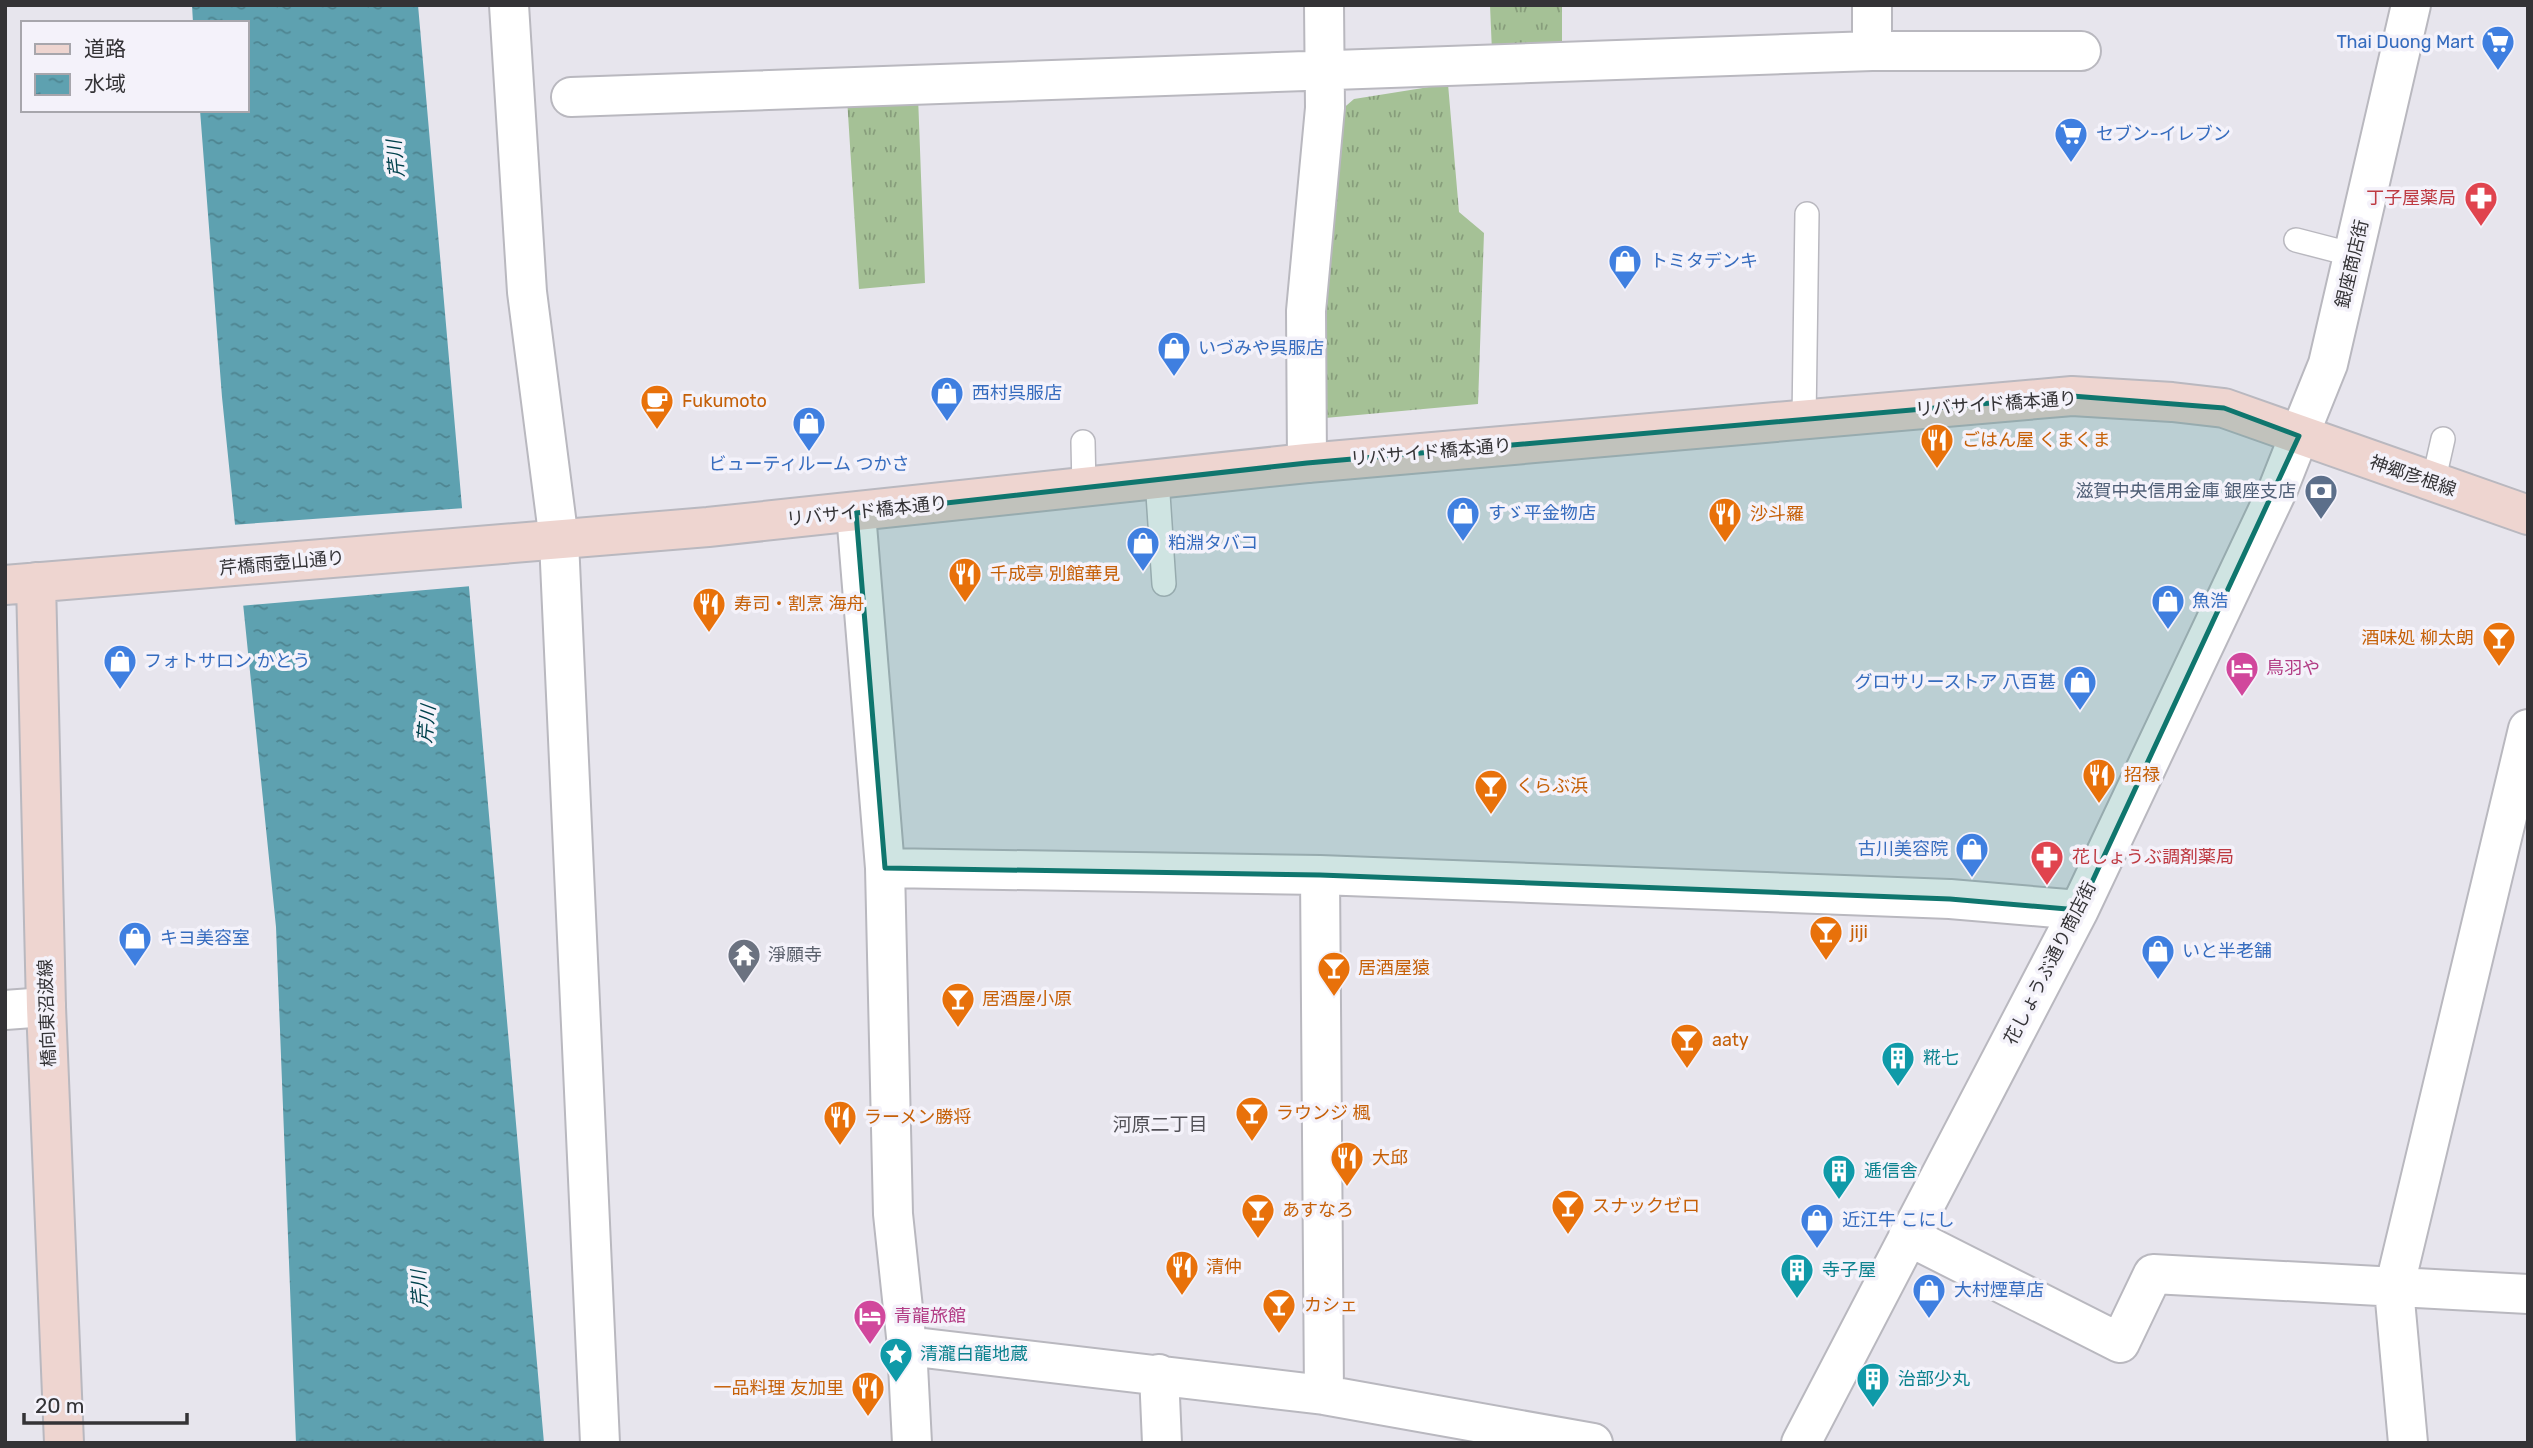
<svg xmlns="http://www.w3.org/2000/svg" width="2533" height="1448" font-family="Rubik,'Noto Sans JP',sans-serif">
<defs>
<pattern id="grass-tufts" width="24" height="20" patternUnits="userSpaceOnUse" patternTransform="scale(1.75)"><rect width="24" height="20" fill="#a5c196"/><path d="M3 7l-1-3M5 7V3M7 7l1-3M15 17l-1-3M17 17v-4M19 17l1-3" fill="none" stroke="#879d7b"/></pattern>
<pattern id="water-ripples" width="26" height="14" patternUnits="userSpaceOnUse" patternTransform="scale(1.75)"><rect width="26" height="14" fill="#5ea1b0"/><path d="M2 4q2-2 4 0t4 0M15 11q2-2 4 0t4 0" fill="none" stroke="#4e8490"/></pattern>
</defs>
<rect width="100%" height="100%" fill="#e7e5ed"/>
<!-- grass -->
<path fill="url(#grass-tufts)" d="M1490,5H1562V49L1492,52Z
M1448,84L1459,212L1484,233L1478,404L1325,418L1320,313L1340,111L1354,99Z
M918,96L925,283L859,289L847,98Z"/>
<!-- water -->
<path fill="url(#water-ripples)" d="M192,5H418L544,1443H296L276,927L222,397L200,110H247V23H193Z"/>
<!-- pier -->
<path fill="#e7e5ed" d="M465,508L472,586L240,606L231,525Z"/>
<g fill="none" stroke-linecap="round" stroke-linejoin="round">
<defs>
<path id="service" d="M2296,240L2354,255
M1804,420L1807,214
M1083,442L1084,488
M1157,479L1164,584
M2433,483L2443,439"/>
<path id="minor" d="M509,5L527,292L559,541L600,1443
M1872,5V51
M571,97L1872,51H2081
M1307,463L1306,311L1325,108L1324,5
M856,513L885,868L893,1214L907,1346L912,1443
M885,868L1320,875L1950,899L2079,910
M1320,875L1324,1395
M5,1010L46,1007
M1908,1236L2120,1343L2153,1274L2528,1294
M907,1346L1324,1395L1593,1443
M1159,1374L1162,1443
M1801,1443L2079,910L2278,489L2299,436
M2408,1443L2394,1289L2528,729"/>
<path id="tertiary" d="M2299,436L2328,364L2411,5"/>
<path id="secondary" d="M36,582L46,1007L64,1443
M5,585L708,527L1307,463L2072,396L2172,402L2224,408L2528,515"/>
</defs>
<!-- service casing -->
<use href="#service" stroke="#b9b8bf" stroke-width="26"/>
<!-- minor casing -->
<use href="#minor" stroke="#b9b8bf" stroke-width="42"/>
<!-- tertiary casing -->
<use href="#tertiary" stroke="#b9b8bf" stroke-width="42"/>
<!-- secondary casing -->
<use href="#secondary" stroke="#b9b8bf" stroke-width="42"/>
<!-- service -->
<use href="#service" stroke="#fff" stroke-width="23"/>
<!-- minor -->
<use href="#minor" stroke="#fff" stroke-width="38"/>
<!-- tertiary -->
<use href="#tertiary" stroke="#fff" stroke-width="38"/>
<!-- secondary -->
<use href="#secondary" stroke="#eed5d0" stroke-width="38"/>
</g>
<!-- marked area -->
<path fill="#0f766e" fill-opacity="0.2" stroke="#0f766e" stroke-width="5" stroke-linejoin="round" d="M2072,396L2224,408L2299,436L2079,910L1950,899L1320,875L885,868L856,513L1307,463Z"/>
<!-- icons -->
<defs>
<symbol id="supermarket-pin" viewBox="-11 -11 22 30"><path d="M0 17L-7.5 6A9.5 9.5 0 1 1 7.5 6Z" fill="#3f7fe0" stroke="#f4f2fa"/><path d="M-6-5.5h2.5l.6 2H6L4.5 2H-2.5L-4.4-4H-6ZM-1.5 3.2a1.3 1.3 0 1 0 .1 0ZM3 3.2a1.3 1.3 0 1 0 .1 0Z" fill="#fff"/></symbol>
<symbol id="pharmacy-pin" viewBox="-11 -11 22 30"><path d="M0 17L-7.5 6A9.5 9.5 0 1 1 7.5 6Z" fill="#e0444e" stroke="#f4f2fa"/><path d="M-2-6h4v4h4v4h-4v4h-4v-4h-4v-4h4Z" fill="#fff"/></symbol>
<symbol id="shop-pin" viewBox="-11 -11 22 30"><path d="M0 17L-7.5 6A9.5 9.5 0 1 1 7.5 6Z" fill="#3f7fe0" stroke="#f4f2fa"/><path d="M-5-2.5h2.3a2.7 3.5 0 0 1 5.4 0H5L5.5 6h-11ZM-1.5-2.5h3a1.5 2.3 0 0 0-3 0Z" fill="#fff"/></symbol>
<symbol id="cafe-pin" viewBox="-11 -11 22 30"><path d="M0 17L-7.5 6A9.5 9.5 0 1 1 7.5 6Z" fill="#e8710a" stroke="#f4f2fa"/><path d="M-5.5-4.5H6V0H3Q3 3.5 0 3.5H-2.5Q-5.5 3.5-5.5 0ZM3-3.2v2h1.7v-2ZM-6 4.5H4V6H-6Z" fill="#fff"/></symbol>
<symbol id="restaurant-pin" viewBox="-11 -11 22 30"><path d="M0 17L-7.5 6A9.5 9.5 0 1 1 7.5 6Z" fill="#e8710a" stroke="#f4f2fa"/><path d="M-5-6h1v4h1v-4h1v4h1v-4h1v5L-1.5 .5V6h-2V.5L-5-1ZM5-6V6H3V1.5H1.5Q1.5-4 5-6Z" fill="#fff"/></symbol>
<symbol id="bank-pin" viewBox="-11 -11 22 30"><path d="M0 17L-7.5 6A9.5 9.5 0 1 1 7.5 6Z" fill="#5c6f8a" stroke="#f4f2fa"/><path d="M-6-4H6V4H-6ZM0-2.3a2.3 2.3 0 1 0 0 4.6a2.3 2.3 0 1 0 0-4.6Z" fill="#fff"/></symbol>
<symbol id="bar-pin" viewBox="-11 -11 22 30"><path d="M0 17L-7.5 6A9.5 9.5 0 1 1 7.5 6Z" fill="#e8710a" stroke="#f4f2fa"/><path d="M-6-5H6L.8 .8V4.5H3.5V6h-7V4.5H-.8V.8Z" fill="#fff"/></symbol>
<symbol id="hotel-pin" viewBox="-11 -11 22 30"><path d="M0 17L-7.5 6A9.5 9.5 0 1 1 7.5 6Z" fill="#d1479c" stroke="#f4f2fa"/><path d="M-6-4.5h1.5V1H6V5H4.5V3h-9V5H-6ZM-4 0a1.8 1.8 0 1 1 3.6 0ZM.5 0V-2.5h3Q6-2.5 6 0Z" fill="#fff"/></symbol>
<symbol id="temple-pin" viewBox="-11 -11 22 30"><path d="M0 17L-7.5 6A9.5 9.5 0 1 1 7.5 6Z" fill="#6b7280" stroke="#f4f2fa"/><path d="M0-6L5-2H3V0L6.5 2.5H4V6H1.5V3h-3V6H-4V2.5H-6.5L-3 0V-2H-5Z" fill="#fff"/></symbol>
<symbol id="building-pin" viewBox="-11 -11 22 30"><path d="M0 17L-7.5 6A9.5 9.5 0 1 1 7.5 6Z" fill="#0f9aa8" stroke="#f4f2fa"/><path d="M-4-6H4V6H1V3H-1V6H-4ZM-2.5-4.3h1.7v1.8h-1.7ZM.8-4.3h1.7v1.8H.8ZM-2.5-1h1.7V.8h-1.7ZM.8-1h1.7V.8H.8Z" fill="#fff"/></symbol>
<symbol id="sight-pin" viewBox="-11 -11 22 30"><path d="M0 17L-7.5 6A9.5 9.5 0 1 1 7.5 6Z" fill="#0f9aa8" stroke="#f4f2fa"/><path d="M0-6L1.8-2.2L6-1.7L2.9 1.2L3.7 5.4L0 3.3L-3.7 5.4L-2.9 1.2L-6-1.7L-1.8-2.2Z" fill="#fff"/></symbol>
</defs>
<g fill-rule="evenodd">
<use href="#supermarket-pin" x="2479" y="23" width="38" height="52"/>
<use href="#supermarket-pin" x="2052" y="115" width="38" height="52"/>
<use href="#pharmacy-pin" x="2462" y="179" width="38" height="52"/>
<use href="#shop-pin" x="1606" y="242" width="38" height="52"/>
<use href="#shop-pin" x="1155" y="329" width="38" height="52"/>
<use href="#shop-pin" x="928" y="374" width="38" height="52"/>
<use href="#cafe-pin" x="638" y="382" width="38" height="52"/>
<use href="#shop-pin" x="790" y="404" width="38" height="52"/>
<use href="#restaurant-pin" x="1918" y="421" width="38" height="52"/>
<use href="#bank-pin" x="2302" y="472" width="38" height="52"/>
<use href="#shop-pin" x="1444" y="494" width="38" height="52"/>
<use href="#restaurant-pin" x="1706" y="495" width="38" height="52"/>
<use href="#shop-pin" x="1124" y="524" width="38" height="52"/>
<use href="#restaurant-pin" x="946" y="555" width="38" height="52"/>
<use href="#shop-pin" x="2149" y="582" width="38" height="52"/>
<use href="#restaurant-pin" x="690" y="585" width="38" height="52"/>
<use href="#bar-pin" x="2480" y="619" width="38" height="52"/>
<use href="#shop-pin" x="101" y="642" width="38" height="52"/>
<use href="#hotel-pin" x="2223" y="649" width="38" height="52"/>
<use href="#shop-pin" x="2061" y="663" width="38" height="52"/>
<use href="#restaurant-pin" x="2080" y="756" width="38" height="52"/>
<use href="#bar-pin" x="1472" y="767" width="38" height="52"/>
<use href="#shop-pin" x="1953" y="830" width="38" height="52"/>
<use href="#pharmacy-pin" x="2028" y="838" width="38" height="52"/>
<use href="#bar-pin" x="1807" y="913" width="38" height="52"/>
<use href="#shop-pin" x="116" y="919" width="38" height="52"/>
<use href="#shop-pin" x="2139" y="932" width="38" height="52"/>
<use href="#temple-pin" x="725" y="936" width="38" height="52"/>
<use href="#bar-pin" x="1315" y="949" width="38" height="52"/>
<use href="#bar-pin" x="939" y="980" width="38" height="52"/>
<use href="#bar-pin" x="1668" y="1021" width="38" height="52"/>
<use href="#building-pin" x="1879" y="1039" width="38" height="52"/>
<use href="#bar-pin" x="1233" y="1094" width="38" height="52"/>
<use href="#restaurant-pin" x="821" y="1098" width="38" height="52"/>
<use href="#restaurant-pin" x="1328" y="1139" width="38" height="52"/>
<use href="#building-pin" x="1820" y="1152" width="38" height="52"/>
<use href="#bar-pin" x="1549" y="1187" width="38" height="52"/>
<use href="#bar-pin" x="1239" y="1191" width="38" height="52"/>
<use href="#shop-pin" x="1798" y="1201" width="38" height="52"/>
<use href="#restaurant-pin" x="1163" y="1248" width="38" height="52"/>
<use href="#building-pin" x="1778" y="1251" width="38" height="52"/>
<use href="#shop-pin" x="1910" y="1271" width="38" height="52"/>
<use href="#bar-pin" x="1260" y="1286" width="38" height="52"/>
<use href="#hotel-pin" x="851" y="1297" width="38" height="52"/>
<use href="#sight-pin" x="877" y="1335" width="38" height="52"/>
<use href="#building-pin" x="1854" y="1360" width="38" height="52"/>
<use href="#restaurant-pin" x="849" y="1369" width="38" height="52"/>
</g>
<g text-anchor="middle" stroke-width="7" stroke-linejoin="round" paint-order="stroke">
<!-- shop labels -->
<g font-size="18" fill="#366cbe" stroke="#f4f2fa" text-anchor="start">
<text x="2474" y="48" text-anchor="end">Thai Duong Mart</text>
<text x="2096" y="140">セブン-イレブン</text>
<text x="1650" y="267">トミタデンキ</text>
<text x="1198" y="354">いづみや呉服店</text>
<text x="972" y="399">西村呉服店</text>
<text x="809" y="470" text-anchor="middle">ビューティルーム つかさ</text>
<text x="1488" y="519">すゞ平金物店</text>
<text x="1168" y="549">粕淵タバコ</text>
<text x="2192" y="607">魚浩</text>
<text x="144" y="667">フォトサロン かとう</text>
<text x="2056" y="688" text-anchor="end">グロサリーストア 八百甚</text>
<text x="1948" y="855" text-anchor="end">古川美容院</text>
<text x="160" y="944">キヨ美容室</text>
<text x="2182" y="957">いと半老舗</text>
<text x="1842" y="1226">近江牛 こにし</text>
<text x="1954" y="1296">大村煙草店</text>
</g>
<!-- health labels -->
<g font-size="18" fill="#be3a42" stroke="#f4f2fa" text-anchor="end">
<text x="2456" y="204">丁子屋薬局</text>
<text x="2072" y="863" text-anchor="start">花しょうぶ調剤薬局</text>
</g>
<!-- street labels -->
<g font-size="18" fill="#343336" stroke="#f4f2fa">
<text transform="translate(2352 264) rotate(-77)" y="6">銀座商店街</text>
<text transform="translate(1996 404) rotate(-4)" y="6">リバサイド橋本通り</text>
<text transform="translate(1431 452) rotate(-5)" y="6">リバサイド橋本通り</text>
<text transform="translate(2413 476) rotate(19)" y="6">神郷彦根線</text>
<text transform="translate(867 511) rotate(-6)" y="6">リバサイド橋本通り</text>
<text transform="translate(282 563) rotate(-5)" y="6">芹橋雨壺山通り</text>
<text transform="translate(2050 963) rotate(-63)" y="6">花しょうぶ通り商店街</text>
<text transform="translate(47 1013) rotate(-92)" y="6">橋向東沼波線</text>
</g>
<!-- food labels -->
<g font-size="18" fill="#c56008" stroke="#f4f2fa" text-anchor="start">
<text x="682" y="407">Fukumoto</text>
<text x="1962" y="446">ごはん屋 くまくま</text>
<text x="1750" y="520">沙斗羅</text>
<text x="990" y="580">千成亭 別館華見</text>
<text x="734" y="610">寿司・割烹 海舟</text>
<text x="2474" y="644" text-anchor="end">酒味処 柳太朗</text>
<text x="2124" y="781">招禄</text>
<text x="1516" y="792">くらぶ浜</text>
<text x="1850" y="938">jiji</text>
<text x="1358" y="974">居酒屋猿</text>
<text x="982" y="1005">居酒屋小原</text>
<text x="1712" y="1046">aaty</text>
<text x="1276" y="1119">ラウンジ 楓</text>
<text x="864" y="1123">ラーメン勝将</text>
<text x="1372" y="1164">大邱</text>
<text x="1592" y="1212">スナックゼロ</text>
<text x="1282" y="1216">あすなろ</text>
<text x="1206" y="1273">清仲</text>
<text x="1304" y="1311">カシェ</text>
<text x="844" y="1394" text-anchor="end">一品料理 友加里</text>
</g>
<!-- service labels -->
<g font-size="18" fill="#4e5e75" stroke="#f4f2fa" text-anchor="end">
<text x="2296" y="497">滋賀中央信用金庫 銀座支店</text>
</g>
<!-- hotel labels -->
<g font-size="18" fill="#b23c85" stroke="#f4f2fa" text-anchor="start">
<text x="2266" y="674">鳥羽や</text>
<text x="894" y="1322">青龍旅館</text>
</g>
<!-- worship labels -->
<g font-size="18" fill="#5b616d" stroke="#f4f2fa" text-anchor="start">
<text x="768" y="961">淨願寺</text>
</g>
<!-- culture labels -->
<g font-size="18" fill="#0d838f" stroke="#f4f2fa" text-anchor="start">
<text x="1923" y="1064">糀七</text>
<text x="1864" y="1177">逓信舎</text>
<text x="1822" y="1276">寺子屋</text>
<text x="920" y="1360">清瀧白龍地蔵</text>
<text x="1898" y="1385">治部少丸</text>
</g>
<!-- water labels -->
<g font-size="19" font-style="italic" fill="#00414c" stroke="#f4f2fa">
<text transform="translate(395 159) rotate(-95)" y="7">芹川</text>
<text transform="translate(426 724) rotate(-84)" y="7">芹川</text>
<text transform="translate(419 1289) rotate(-93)" y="7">芹川</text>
</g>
<!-- neighbourhood labels -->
<g font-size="19" fill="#525157" stroke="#f4f2fa">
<text x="1160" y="1131">河原二丁目</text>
</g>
</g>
<!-- border -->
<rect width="2533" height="1448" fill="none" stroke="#343336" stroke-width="14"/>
<!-- legend -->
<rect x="21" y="21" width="228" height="91" fill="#f4f2fa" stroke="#a7a6ac" stroke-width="2"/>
<rect x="35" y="44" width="35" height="10" fill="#eed5d0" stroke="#a7a6ac" stroke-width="2"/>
<text x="84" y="56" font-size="21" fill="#343336">道路</text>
<rect x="35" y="74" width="35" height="21" fill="url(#water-ripples)" stroke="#a7a6ac" stroke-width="2"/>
<text x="84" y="91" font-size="21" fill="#343336">水域</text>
<!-- scale -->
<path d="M24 1413v10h163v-10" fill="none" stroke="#343336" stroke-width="3.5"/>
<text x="35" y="1413" font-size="21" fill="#343336" stroke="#f4f2fa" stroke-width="5" paint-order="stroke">20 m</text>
</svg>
